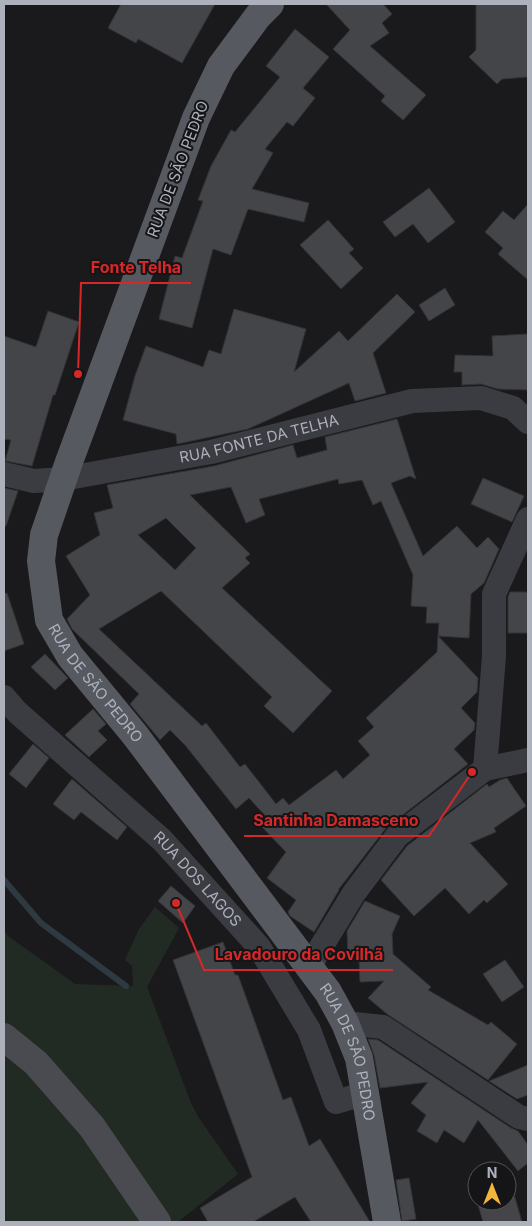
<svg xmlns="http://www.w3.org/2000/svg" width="532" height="1226" font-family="Inter,sans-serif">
<rect width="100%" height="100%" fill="#1a1a1c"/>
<!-- green -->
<path fill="#222b23" d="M155,907L179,928L147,987L191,1103L199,1118L238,1174L178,1222H4V931L8,936L75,984L133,986L132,966L125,960L139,929Z"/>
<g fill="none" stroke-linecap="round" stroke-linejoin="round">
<!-- stream -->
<path stroke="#2f3941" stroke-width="6" d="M4,880L41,923L126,986"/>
</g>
<!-- building -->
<path fill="#444549" stroke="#343438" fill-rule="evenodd" d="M121,4H215L182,63L138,39L136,43L108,28Z
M326,4H383L392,14L382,23L389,33L370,46L426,95L403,120L381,101L385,96L333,49L350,30Z
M476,4H528V77L502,79L497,84L469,57L476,50Z
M295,29L329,57L303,88L315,98L293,126L287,122L265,149L273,153L252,189L309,203L304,222L248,209L231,255L213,249L192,328L159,319L175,256L182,258L203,201L198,200L211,166L231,130L235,132L280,77L266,66Z
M429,188L455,222L428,243L413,224L395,237L383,222Z
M528,204V280L498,254L503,248L485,232L503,211L514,220Z
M328,220L354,249L349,253L363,268L341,289L300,245Z
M445,288L455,305L429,321L419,305Z
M397,294L415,312L373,353L386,393L355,401L349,383L248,429L177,444L176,434L123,420L135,376L146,346L203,367L209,350L221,354L234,309L306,329L294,372L339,331L348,341Z
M48,311L79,322L55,395H53L32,466L5,461L11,440L4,439V336L36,347Z
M528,334V390L498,389L481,384L462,385V372H454L455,355L493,356L492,336Z
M397,419L416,479L410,476L391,483L423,556L457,526L477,548L488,537L499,549L484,583L471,594L469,638L438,636L439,623H426L427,607L411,606L413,575L381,501L373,505L362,480L339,484L338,479L259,499L265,515L246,523L231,487L190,495L250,554L245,558L250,563L222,588L332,691L293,733L264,706L272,697L161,591L99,629L202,726L206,723L240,767L245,764L276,804L283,798L289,805L336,770L343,779L370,755L358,741L374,727L366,718L437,652L438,636L478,678L477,692L461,708L475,723L474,730L454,749L468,764L386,828L338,890H339L314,932L290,916L288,912L296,900L267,878L286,852L262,827L269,820L249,798L236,809L185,745L170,730L160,740L130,704L139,694L72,629L67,619L90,595L66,556L100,535L94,513L113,508L107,485L214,466L293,445L297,458L327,450L325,437ZM166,518L196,548L175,570L138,535Z
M483,478L524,496L512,522L471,504Z
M4,488L18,491L6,526H4Z
M510,592H528V633H508V597Z
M7,593L24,644L4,651V594Z
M45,654L68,678L55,690L31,667Z
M93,709L106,724L98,731L107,740L89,757L65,735Z
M33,744L49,758L26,788L9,774Z
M507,778L526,806L494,828L496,832L470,843L508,884L487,903L484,900L469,914L445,888L414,916L381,880L407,846L487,784L489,787L500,780Z
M72,779L127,827L117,840L81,812L74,820L53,804Z
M171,886L195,906L183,923L158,901Z
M365,901L400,916L392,934L393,954L431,987L428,990L488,1025L491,1022L517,1044L488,1080L387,1014L368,998L384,981L360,982L359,959L348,960L347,931Z
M223,942L235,975H238L283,1100L291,1097L309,1146L320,1139L370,1222H311L295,1197L253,1222H208L200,1208L252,1177L173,960Z
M505,960L524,987L502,1002L483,974Z
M368,1039L378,1040L511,1128L518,1131L528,1145V1163L518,1171L478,1120L464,1143L444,1130L437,1143L417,1131L426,1115L411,1103L428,1082L380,1088L374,1055Z
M528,1065V1095L517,1099L489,1081Z
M507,1170L522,1222H483L471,1180L477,1178V1201H507V1171H503Z
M409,1178L416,1219L402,1221L396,1180Z"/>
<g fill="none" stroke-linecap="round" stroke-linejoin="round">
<!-- street -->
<g stroke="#3b3c41" stroke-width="24">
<path id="s1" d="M4,474L34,481L63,479L211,452L412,401L481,398L513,408L528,422"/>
<path id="s2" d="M4,697L17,712L162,840L259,947L309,1030L336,1102L366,1093"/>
<path d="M485,769L494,656V594L528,519"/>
<path d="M309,967L354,893L397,836L485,769L528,760"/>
<path d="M345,1023L383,1027L519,1117L528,1119"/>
</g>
<!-- secondary -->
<path stroke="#494b51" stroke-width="28" d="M4,1037L36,1063L92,1127L157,1222"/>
<!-- primary -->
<path stroke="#575960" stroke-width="28" id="s3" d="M270,4L258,16L221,66L196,118L69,462L44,535L41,561L49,620L70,656L135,735L328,992L345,1023L359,1058L387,1222"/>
</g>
<g text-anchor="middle" stroke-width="4" stroke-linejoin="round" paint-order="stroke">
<!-- street labels -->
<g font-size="15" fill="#acb1bc" stroke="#151517">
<text transform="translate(178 169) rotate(-69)" y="5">RUA DE SÃO PEDRO</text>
<text dy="5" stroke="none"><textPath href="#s1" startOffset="260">RUA FONTE DA TELHA</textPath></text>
<text dy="5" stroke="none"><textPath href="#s3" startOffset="745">RUA DE SÃO PEDRO</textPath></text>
<text dy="5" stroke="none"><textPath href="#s2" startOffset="266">RUA DOS LAGOS</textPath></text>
<text dy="5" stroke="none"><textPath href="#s3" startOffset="1196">RUA DE SÃO PEDRO</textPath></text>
</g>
</g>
<!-- callouts -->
<path fill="none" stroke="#d62828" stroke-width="2" d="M78 374L81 283H191M472 772L429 836H244M176 903L204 970H393"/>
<g fill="#d62828" stroke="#151517" stroke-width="2">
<circle cx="78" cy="374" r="5"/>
<circle cx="472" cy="772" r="5"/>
<circle cx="176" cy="903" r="5"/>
</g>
<g font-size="16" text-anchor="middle" font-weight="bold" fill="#d62828" stroke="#151517" stroke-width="4" stroke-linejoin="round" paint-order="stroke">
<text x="136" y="273">Fonte Telha</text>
<text x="336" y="826">Santinha Damasceno</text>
<text x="299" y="960">Lavadouro da Covilhã</text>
</g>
<!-- border -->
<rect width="532" height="1226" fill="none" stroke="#acb1bc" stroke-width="10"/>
<!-- north arrow -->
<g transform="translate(492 1186)"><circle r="24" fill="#151517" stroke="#515359"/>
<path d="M0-4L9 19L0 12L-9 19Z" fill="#f3b63b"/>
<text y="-8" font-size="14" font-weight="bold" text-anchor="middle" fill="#acb1bc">N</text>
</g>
</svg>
